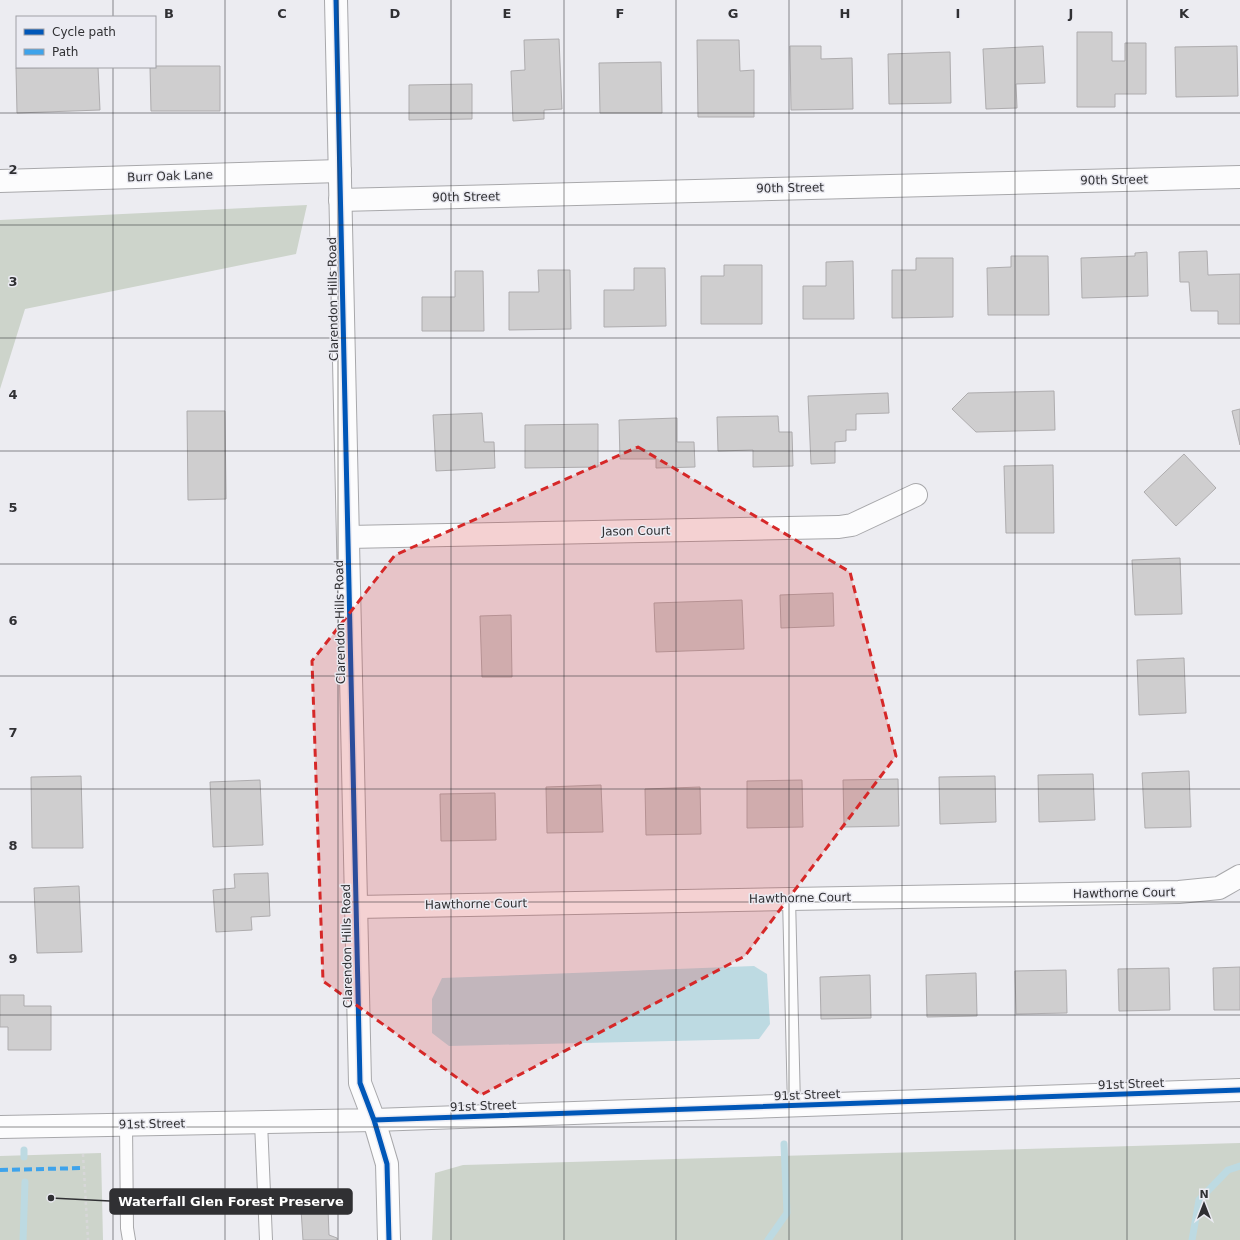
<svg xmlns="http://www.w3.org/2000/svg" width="1240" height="1240" font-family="'DejaVu Sans',sans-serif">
<rect width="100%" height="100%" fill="#ececf1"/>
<!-- green -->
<path fill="#cdd4cb" d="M307,205L296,254L25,309L0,389V220Z
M1240,1143V1240H432L435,1173L463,1165Z
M101,1153L103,1240H0V1156Z"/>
<!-- water -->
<path fill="#bddae2" d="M754,966L767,974L770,1024L759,1039L449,1046L432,1033V999L442,978Z"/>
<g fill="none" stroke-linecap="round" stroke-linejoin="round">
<!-- stream -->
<path stroke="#bddae2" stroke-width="7" d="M24,1150V1157
M23,1240L25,1182
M768,1240L787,1213L784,1144
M1192,1240L1199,1200L1228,1170L1240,1166"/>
</g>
<!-- building -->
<path fill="#cfcecf" stroke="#aeacae" d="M1077,32H1112V61H1125V43H1146V94H1115V107H1077Z
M559,39L562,109L544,110V119L513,121L511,71L525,70L524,40Z
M697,40H739L740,71L754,70V117H698Z
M790,46H821V59L852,58L853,109L791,110Z
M1043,46L1045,83L1016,84L1017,108L986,109L983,49Z
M1237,46L1238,96L1176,97L1175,47Z
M950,52L951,103L889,104L888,54Z
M661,62L662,113H600L599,63Z
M155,66H220V111H151L150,67Z
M98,67L100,110L17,113L16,68Z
M472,84V119L409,120V85Z
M1207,251L1208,275L1240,274V324H1218V311H1191L1189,282H1180L1179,252Z
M1147,252L1148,296L1082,298L1081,258L1135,256V253Z
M1011,256H1048L1049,315H988L987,268L1011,267Z
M916,258H953V317L892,318V270H916Z
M853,261L854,319H803V286H826V262Z
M724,265H762V324H701V276H724Z
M634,268H665L666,326L604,327V290H634Z
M538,270H570L571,329L509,330V292H539Z
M455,271H483L484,331H422V297H455Z
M1054,391L1055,430L976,432L952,409L968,393Z
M888,393L889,413L856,414V430H846V441L835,442V463L811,464L808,396Z
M1240,409V445L1232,411Z
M187,411H225L226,499L188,500Z
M482,413L484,442H494L495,468L436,471L433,415Z
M778,416L779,432H792L793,466L753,467V450L718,451L717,417Z
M677,418V442H694L695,467L656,468V459H620L619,420Z
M598,424V467L525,468V425Z
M1184,454L1216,488L1176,526L1144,492Z
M1053,465L1054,533H1006L1004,466Z
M1180,558L1182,614L1135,615L1132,560Z
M833,593L834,626L781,628L780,595Z
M742,600L744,649L656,652L654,603Z
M511,615L512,677H482L480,616Z
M1184,658L1186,713L1139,715L1137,660Z
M1189,771L1191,827L1145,828L1142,773Z
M1093,774L1095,820L1039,822L1038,775Z
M81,776L83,848H32L31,777Z
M995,776L996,822L940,824L939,777Z
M898,779L899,826L844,827L843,780Z
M260,780L263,845L213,847L210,782Z
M802,780L803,827L747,828V781Z
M601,785L603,832L547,833L546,787Z
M700,787L701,834L646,835L645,789Z
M495,793L496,840L441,841L440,794Z
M268,873L270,916L251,917L252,930L216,932L213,890L235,888L234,874Z
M79,886L82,952L37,953L34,888Z
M1240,967V1010H1214L1213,968Z
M1169,968L1170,1010L1119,1011L1118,969Z
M1066,970L1067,1013L1016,1014L1015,971Z
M976,973L977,1016L927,1017L926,975Z
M870,975L871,1018L821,1019L820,977Z
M0,995H24V1006H51V1050H8V1027H0Z
M328,1208L329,1235L337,1238V1240H303L301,1209Z"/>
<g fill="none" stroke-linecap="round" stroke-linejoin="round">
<defs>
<path id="lane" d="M789,898L794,1106
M261,1122L266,1240
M126,1125L127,1228L129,1240"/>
<path id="street" d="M0,181L340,171
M340,200L1240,177
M348,537L839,527L852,525L916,495
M356,907L1179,892L1219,888L1240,876
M374,1120L387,1164L389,1240"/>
<path id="secondary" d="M336,0L360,1083L374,1120
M0,1127L374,1120L1240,1090"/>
</defs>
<!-- lane casing -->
<use href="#lane" stroke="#a8a8ab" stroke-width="14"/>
<!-- street casing -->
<use href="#street" stroke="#a8a8ab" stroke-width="24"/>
<!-- secondary casing -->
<use href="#secondary" stroke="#a8a8ab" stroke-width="24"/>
<!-- path -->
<path stroke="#d7d7d8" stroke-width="2.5" stroke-dasharray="3 3" stroke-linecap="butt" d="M83,1154L88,1240"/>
<!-- lane -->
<use href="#lane" stroke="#fcfcfd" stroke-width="12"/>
<!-- street -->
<use href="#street" stroke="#fcfcfd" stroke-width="22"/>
<!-- secondary -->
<use href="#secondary" stroke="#fcfcfd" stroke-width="22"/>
<!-- quiet -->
<path stroke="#3ea3eb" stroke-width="4" stroke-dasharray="8 4" stroke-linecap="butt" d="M0,1170L84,1168"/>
<defs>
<path id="cycleway" d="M336,0L360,1083L374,1120L387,1164L389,1240
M374,1120L1240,1090"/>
</defs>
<!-- cycleway casing -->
<use href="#cycleway" stroke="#ebebf2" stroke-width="8"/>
<!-- cycleway -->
<use href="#cycleway" stroke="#0057b8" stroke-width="5"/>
</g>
<!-- marked area -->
<path fill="#d62828" fill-opacity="0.2" stroke="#d62828" stroke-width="3" stroke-dasharray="8 5" stroke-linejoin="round" d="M638,447L850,572L896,756L745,956L481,1095L323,981L312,661L395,555Z"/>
<!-- grid -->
<path fill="none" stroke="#303033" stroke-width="1" stroke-opacity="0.55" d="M113,0V17M225,0V1240M338,0V1240M451,0V1240M564,0V1240M676,0V1240M789,0V1240M902,0V1240M1015,0V1240M1127,0V1240M113,67V1240M0,113H1240M0,225H1240M0,338H1240M0,451H1240M0,564H1240M0,676H1240M0,789H1240M0,902H1240M0,1015H1240M0,1127H1240"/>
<g text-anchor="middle" stroke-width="3" stroke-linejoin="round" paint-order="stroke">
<!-- street labels -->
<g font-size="12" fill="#303033" stroke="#ebebf2">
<text transform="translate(170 176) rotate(-2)" y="4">Burr Oak Lane</text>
<text transform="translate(1114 180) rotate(-1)" y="4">90th Street</text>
<text transform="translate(790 188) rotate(-1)" y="4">90th Street</text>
<text transform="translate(466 197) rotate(-1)" y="4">90th Street</text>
<text transform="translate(333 299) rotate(-91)" y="4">Clarendon Hills Road</text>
<text transform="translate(636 531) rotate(-1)" y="4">Jason Court</text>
<text transform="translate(340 622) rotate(-91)" y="4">Clarendon Hills Road</text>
<text transform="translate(1124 893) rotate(-1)" y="4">Hawthorne Court</text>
<text transform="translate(800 898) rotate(-1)" y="4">Hawthorne Court</text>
<text transform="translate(476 904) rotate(-1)" y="4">Hawthorne Court</text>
<text transform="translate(347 946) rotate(-91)" y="4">Clarendon Hills Road</text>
<text transform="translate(1131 1084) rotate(-2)" y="4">91st Street</text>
<text transform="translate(807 1095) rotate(-2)" y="4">91st Street</text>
<text transform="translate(483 1106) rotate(-2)" y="4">91st Street</text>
<text transform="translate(152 1124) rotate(-1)" y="4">91st Street</text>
</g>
</g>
<g font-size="13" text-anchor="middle" font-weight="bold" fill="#303033" stroke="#ebebf2" stroke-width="3" stroke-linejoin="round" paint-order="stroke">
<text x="169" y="18">B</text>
<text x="282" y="18">C</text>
<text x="395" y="18">D</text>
<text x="507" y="18">E</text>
<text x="620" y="18">F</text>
<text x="733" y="18">G</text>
<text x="845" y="18">H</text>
<text x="958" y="18">I</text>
<text x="1071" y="18">J</text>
<text x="1184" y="18">K</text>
<text x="13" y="174">2</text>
<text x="13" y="286">3</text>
<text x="13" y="399">4</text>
<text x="13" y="512">5</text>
<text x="13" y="625">6</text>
<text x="13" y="737">7</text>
<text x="13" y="850">8</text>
<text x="13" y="963">9</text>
</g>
<!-- callouts -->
<path fill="none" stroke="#303033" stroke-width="1.5" d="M51 1198L110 1201"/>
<circle fill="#303033" stroke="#ebebf2" stroke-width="1.5" cx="51" cy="1198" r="4"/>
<rect fill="#303033" stroke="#303033" stroke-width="1.5" x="110" y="1189" width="242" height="25" rx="4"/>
<g font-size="13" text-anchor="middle" font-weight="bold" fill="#fff">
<text x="231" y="1206">Waterfall Glen Forest Preserve</text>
</g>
<!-- legend -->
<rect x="16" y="16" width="140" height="52" fill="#ebebf2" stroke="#a0a0a6"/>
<rect x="24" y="29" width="20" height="6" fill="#0057b8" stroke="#a0a0a6"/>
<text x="52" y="36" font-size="12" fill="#303033">Cycle path</text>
<rect x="24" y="49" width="20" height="6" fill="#3ea3eb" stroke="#a0a0a6"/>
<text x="52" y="56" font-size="12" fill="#303033">Path</text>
<!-- north arrow -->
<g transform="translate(1204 1204)" stroke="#ebebf2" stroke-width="3" paint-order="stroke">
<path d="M0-3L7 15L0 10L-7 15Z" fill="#303033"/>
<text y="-6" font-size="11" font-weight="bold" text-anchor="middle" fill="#303033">N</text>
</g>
</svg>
